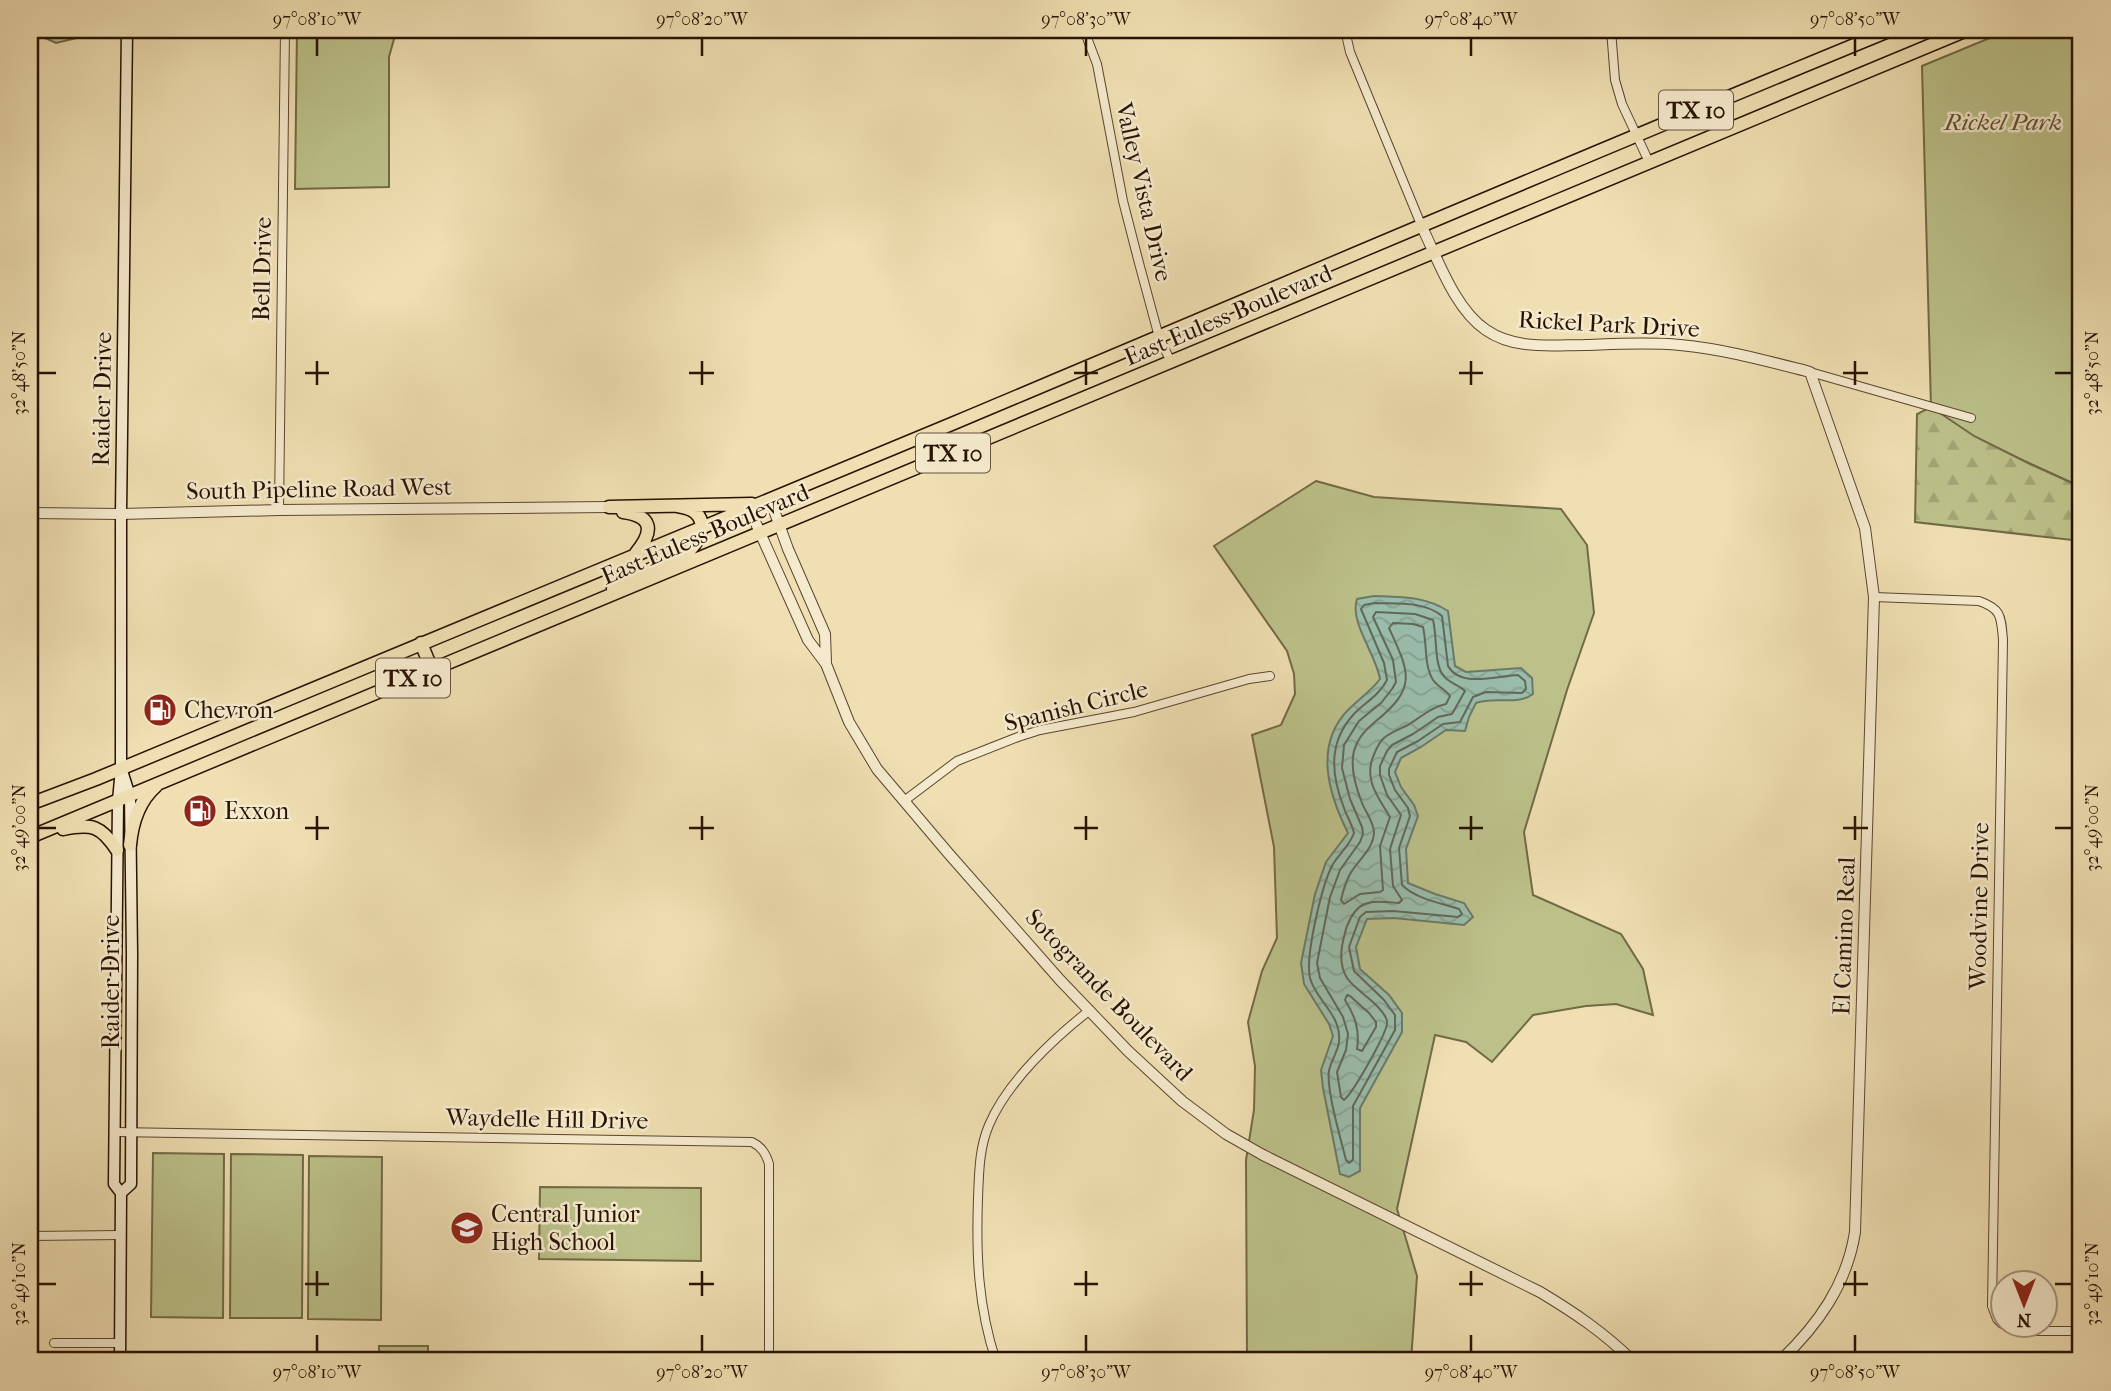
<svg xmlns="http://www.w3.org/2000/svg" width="2111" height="1391" font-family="'IM FELL French Canon',serif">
<defs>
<pattern id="forest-firs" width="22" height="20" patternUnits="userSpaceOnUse" patternTransform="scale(1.75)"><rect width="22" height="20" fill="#bcc18a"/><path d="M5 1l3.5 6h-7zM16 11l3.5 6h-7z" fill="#a2a575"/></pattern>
<pattern id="water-waves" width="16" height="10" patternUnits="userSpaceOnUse" patternTransform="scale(1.75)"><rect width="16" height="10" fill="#9abdac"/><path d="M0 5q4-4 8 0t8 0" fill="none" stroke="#85a192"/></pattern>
</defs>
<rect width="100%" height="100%" fill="#efdfb2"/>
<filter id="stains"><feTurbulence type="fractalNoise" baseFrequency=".00286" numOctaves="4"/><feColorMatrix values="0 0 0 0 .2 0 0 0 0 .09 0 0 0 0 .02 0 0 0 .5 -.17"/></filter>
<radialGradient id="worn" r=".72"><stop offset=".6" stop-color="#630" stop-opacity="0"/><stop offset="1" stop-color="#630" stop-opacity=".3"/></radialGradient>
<!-- green -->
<path fill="#bcc18a" stroke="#726a46" stroke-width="2" d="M297,30H394V39L389,57V187L295,189Z
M2009,30H2081V487L1979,440L1931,407L1922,66Z
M1316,481L1374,497L1561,509L1587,545L1594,613L1567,690L1524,832L1533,895L1621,934L1643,969L1653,1015L1616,1004L1586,1006L1533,1015L1492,1062L1466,1042L1435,1035L1397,1209L1417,1276L1411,1361H1247L1246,1160L1254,1110L1255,1066L1248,1022L1262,971L1277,938L1274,847L1252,735L1281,725L1295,694L1294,674L1287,651L1214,546Z
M153,1153L224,1154L223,1318L151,1317Z
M231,1154L303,1155L302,1318H230Z
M309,1156L382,1157L381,1320L308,1319Z
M540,1187L701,1188V1261L539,1259Z
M379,1346H428V1361H379Z"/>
<!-- forest -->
<path fill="url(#forest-firs)" stroke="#726a46" stroke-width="2" d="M30,30H78L77,38L56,43L43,37L30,36Z
M1931,407L1974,436L2032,465L2081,487V541L1915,522L1917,414Z"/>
<!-- water -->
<path fill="url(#water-waves)" stroke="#6c7968" stroke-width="2" d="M1374,596C1401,597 1425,596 1448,611L1455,666L1466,672L1521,668L1532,678L1533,694C1517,706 1495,696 1476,703L1469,717L1465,731L1446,730L1421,747L1401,758L1395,772L1401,787L1414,805L1418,816L1406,849L1408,883L1435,894L1464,903L1473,917L1464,925L1394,918L1367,919L1356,947L1360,969L1389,995L1402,1013V1032L1360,1108V1171L1349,1177L1340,1174L1323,1088L1321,1070L1333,1036L1329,1024L1304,984L1301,963L1315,894L1326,862L1348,833C1328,793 1314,745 1348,710C1359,699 1371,691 1380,679C1376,654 1349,622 1357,599Z"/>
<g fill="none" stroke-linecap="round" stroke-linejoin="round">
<!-- shore -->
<path stroke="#616858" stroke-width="2" d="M1375,603C1397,604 1424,601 1442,616L1448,666C1460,688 1497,676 1518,675L1525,681L1526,689L1522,693L1486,692L1473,697L1460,722L1443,724L1418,741L1397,752L1389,769V775L1395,790L1408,808L1410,816L1399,848L1402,885C1416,899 1441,903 1459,909L1462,914L1458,917L1393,911L1366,912L1360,917L1349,947L1354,971L1384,1000L1395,1015V1030L1353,1106V1160L1349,1163L1346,1160C1341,1140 1326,1089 1329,1071C1331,1059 1341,1048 1339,1035C1338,1013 1315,998 1310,978C1305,956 1322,884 1333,864C1340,853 1350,845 1354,833C1352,824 1347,817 1344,808C1331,775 1328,743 1353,715C1364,703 1379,696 1387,680L1384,663L1361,609L1364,605Z
M1376,612L1415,614L1433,620C1437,634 1434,664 1443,675C1448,683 1460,685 1465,691L1452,714L1438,717L1413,734L1392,745L1387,751L1380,766V775L1387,795L1401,815L1390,849L1393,886L1402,900L1399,903C1372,901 1358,898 1347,926C1342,942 1337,962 1347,978C1354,988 1366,995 1375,1004C1379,1008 1386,1015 1387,1021C1389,1031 1352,1094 1344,1100L1341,1097L1337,1072L1346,1050L1348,1034L1343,1017L1320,978L1317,963L1330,897L1340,870L1360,842L1363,834L1362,827L1350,799L1342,768L1344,745L1359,721L1381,703L1392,689L1396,682L1393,660L1373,617Z
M1393,623L1413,624L1423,627C1427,643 1424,666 1433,680C1438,687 1446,690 1450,696L1446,704C1431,707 1421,717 1408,725C1400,729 1391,732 1384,738C1378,743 1376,750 1373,757C1364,780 1378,797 1390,817L1380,846L1383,890L1380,892L1360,894L1344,904L1341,900C1343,891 1346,882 1350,874C1357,861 1373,850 1374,833C1374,822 1366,813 1362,803C1356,788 1350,767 1354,751C1357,739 1367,728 1376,721C1418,687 1409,672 1389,628Z
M1347,995L1350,996L1369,1013L1376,1022V1027L1362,1051L1357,1049C1360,1030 1355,1016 1345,1000Z"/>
<defs>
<path id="minor" d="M1084,30L1097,64L1123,201L1139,263L1159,337L1171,362
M1345,30L1350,52L1422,227
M1611,30L1615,80L1622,104L1649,162
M1810,372L1971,418
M279,510L285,30
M1874,597L1979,601C2002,609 2001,617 2003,640L1992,1306L1997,1319L2002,1324
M904,801L957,761L1018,737L1040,730L1134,712L1249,679L1270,676
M115,1132L752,1142C762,1147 766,1154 769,1164V1361
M30,1236L121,1235
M2003,1324L2020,1331H2081
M54,1343H120
M996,1361C978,1307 976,1255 978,1198C979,1174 979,1148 989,1125C1007,1082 1054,1038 1090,1010"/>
<path id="tertiary" d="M1422,227C1438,260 1455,309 1486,330C1515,350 1551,345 1584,345C1616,344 1648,342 1680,345C1724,349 1767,361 1810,372L1865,528L1874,597L1855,1232C1847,1284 1818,1325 1780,1361
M770,499L788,549L825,634L826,663
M749,508L808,640L826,664L849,722L877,769L949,854L1060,980L1128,1051L1182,1101L1226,1134L1263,1155L1540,1292C1575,1313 1603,1332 1633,1361
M30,513L121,514L279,510L609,507"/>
<path id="secondary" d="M121,1193L131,1184L132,954L130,796L123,774
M120,1361L121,1193L114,1184L118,801L121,768V514L127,30"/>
<path id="primary" d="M609,507L752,504
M623,512C653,516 654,531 636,553
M613,589L624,582L689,551C699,541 709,521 693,511C689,508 681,507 677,506
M421,643L432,670
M30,804L96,779C381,659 668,542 954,423C1266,292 1578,158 1891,30
M63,829C92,823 101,826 117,850
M30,837L1967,30
M130,845C132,823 139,801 156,786"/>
</defs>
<!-- minor casing -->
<use href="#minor" stroke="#5a452f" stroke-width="10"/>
<!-- tertiary casing -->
<use href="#tertiary" stroke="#5a452f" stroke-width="12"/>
<!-- secondary casing -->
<use href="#secondary" stroke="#281203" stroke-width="13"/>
<!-- primary casing -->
<use href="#primary" stroke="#281203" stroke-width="15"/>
<!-- minor -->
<use href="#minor" stroke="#f5eacd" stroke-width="8"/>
<!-- tertiary -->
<use href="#tertiary" stroke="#f5eacd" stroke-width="10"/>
<!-- secondary -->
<use href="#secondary" stroke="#f5eacd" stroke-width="10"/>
<!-- primary -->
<use href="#primary" stroke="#efdfb2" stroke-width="12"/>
</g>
<!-- ticks -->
<path fill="none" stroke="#281203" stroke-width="2.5" d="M317,38V56M702,38V56M1086,38V56M1471,38V56M1855,38V56M317,361V385M702,361V385M1086,361V385M1471,361V385M1855,361V385M38,373H56M305,373H329M689,373H714M1074,373H1098M1459,373H1483M1843,373H1868M2055,373H2072M317,816V840M702,816V840M1086,816V840M1471,816V840M1855,816V840M38,828H56M305,828H329M689,828H714M1074,828H1098M1459,828H1483M1843,828H1868M2055,828H2072M317,1271V1296M702,1271V1296M1086,1271V1296M1471,1271V1296M1855,1271V1296M38,1284H56M305,1284H329M689,1284H714M1074,1284H1098M1459,1284H1483M1843,1284H1868M2055,1284H2072M317,1335V1352M702,1335V1352M1086,1335V1352M1471,1335V1352M1855,1335V1352"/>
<!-- icons -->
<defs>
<symbol id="fuel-disc" viewBox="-11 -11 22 22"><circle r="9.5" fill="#8f2418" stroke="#f5eacd"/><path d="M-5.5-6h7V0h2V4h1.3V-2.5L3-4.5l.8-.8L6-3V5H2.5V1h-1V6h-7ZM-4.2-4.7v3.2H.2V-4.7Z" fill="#fff"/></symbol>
<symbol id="school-disc" viewBox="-11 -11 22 22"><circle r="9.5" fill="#8f2418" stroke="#f5eacd"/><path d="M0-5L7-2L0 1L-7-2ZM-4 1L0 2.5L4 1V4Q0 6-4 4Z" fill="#fff"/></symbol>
</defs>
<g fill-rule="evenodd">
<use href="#fuel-disc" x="141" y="691" width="38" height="38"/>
<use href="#fuel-disc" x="181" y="792" width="38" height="38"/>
<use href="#school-disc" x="448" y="1209" width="38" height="38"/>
</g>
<g text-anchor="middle" stroke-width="5" stroke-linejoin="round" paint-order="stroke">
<!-- shield labels -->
<g fill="#f5eacd" stroke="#665340" stroke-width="2">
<rect x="1659" y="90.5" width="74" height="39" rx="5"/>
<rect x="916" y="433.5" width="74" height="39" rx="5"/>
<rect x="376" y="658.5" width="74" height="39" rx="5"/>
</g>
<g font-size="23" font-weight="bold" fill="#281203">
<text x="1696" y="118">TX 10</text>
<text x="953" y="461">TX 10</text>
<text x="413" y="686">TX 10</text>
</g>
<!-- park labels -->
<g font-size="24" font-style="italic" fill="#5c4f32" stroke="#f5eacd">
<text x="2003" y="130">Rickel Park</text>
</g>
<!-- street labels -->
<g font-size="24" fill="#281203" stroke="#f5eacd">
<text transform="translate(1144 192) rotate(77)" y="8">Valley Vista Drive</text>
<text transform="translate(262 269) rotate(-89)" y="8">Bell Drive</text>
<text transform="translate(1228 315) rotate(-23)" y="8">East Euless Boulevard</text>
<text transform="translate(1609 324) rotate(3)" y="8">Rickel Park Drive</text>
<text transform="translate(102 399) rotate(-89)" y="8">Raider Drive</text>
<text transform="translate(319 489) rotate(-1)" y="8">South Pipeline Road West</text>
<text transform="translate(705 534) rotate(-23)" y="8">East Euless Boulevard</text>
<text transform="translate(1076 706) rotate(-14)" y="8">Spanish Circle</text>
<text transform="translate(1979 906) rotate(-89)" y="8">Woodvine Drive</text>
<text transform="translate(1844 936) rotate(-88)" y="8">El Camino Real</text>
<text transform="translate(111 982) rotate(-90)" y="8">Raider Drive</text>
<text transform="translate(1109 995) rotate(46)" y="8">Sotogrande Boulevard</text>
<text transform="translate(547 1119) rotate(1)" y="8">Waydelle Hill Drive</text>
</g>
<!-- poi labels -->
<g font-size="24" fill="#281203" stroke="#f5eacd" text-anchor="start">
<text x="184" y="718">Chevron</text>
<text x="224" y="819">Exxon</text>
<text x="491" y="1222">Central Junior<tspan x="491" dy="28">High School</tspan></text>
</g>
</g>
<!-- margin -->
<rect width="2111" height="1391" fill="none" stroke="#efdfb2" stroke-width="77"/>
<!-- north arrow -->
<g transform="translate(2024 1304) rotate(180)"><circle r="33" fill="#f5eacd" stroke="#a3947c" stroke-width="2"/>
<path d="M0-5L12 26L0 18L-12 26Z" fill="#8f2418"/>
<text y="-10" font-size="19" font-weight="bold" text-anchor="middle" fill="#281203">N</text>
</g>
<rect x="38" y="38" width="2034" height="1314" fill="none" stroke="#281203" stroke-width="2.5"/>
<g font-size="18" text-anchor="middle" fill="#281203">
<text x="317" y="25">97°08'10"W</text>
<text x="702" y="25">97°08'20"W</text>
<text x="1086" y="25">97°08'30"W</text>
<text x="1471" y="25">97°08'40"W</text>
<text x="1855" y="25">97°08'50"W</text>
<text transform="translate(2092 373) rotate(-90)" y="6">32°48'50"N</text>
<text transform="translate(19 373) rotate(-90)" y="6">32°48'50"N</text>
<text transform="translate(2092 828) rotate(-90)" y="6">32°49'00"N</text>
<text transform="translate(19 828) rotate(-90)" y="6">32°49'00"N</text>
<text transform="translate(2092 1284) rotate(-90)" y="6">32°49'10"N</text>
<text transform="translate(19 1284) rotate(-90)" y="6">32°49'10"N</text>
<text x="317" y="1378">97°08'10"W</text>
<text x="702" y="1378">97°08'20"W</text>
<text x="1086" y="1378">97°08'30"W</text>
<text x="1471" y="1378">97°08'40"W</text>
<text x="1855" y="1378">97°08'50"W</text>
</g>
<rect width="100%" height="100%" filter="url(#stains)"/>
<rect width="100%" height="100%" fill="url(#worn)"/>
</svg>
